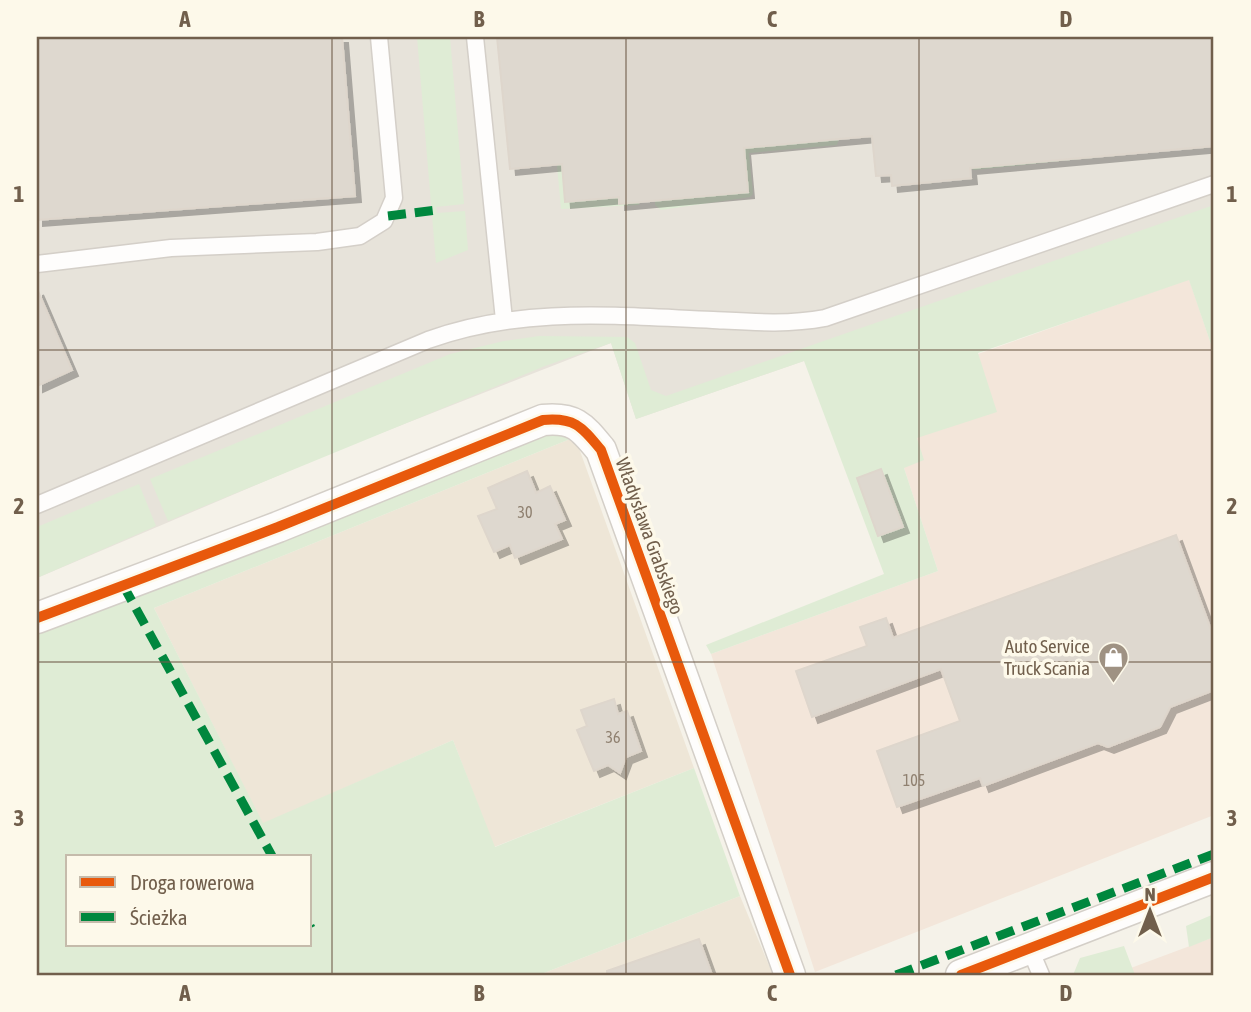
<svg xmlns="http://www.w3.org/2000/svg" width="1251" height="1012" font-family="'Asap Condensed',sans-serif">
<defs>
<filter id="shadow"><feDropShadow dx="6" dy="6" stdDeviation="0" flood-color="#0004"/></filter>
</defs>
<rect width="100%" height="100%" fill="#f5f2e9"/>
<!-- residential -->
<path fill="#eee6d7" d="M575,437L694,768L494,847L453,740L263,824L154,608Z
M740,896L773,975H539Z"/>
<!-- commercial -->
<path fill="#f3e6da" d="M1189,279L1214,353V815L815,972L711,654L938,571L904,468L917,438L978,354Z
M1214,937V975H1112Z"/>
<!-- industrial -->
<path fill="#e7e3da" d="M37,37H1214V219L636,419L611,343L343,448L37,578Z"/>
<!-- green -->
<path fill="#dfecd5" fill-rule="evenodd" d="M417,37H450L464,204L436,207L437,213L465,211L468,250L436,263Z
M839,139L837,145L749,153L753,194L750,197L661,210L655,205V201L748,192L744,148Z
M1147,152L974,170L970,168Z
M562,164L565,202L619,197V204L639,202V205L561,209L557,165Z
M1214,205V353L1189,280L978,353L997,412L917,438L924,460L904,468L938,571L711,654L706,645L884,574L804,361L636,419L611,343L545,366L168,521L150,479L450,354L504,341L539,336L627,337L635,343L651,390L666,396Z
M549,425L575,437L154,608L263,823L453,740L495,847L694,768L740,896L539,975H37V628ZM68,856H310V944H68Z
M139,484L156,526L37,578V527Z
M1214,914V937L1189,947L1186,926Z
M1124,946L1135,975H1073L1080,958Z"/>
<!-- building -->
<path fill="#ded8cf" stroke="#ded6cc" stroke-width="2" filter="url(#shadow)" d="M37,37H342L355,196L37,220Z
M497,37H1214V146L970,168L971,178L892,186L891,175L876,176L872,136L839,139L744,148L748,192L619,204V197L565,202L562,164L510,169Z
M37,289L72,370L37,386Z
M881,469L903,527L878,536L857,478Z
M527,471L536,493L550,486L565,520L555,524L562,539L515,558L510,545L494,552L478,516L497,509L488,488Z
M1176,535L1214,638V690L1170,707L1160,727L1108,747L1098,743L983,786L980,778L897,807L877,751L960,721L941,669L812,717L796,671L867,646L860,627L886,618L893,638Z
M614,699L618,714L627,711L641,751L626,757L620,773L608,765L594,771L577,730L587,726L581,710Z
M699,939L712,975H607V971Z"/>
<g fill="none" stroke-linecap="round" stroke-linejoin="round">
<defs>
<path id="service" d="M475,37L504,320
M37,264L171,248L317,242L360,236L384,221L394,198L379,37
M37,505L428,340C521,306 617,316 713,320C751,322 788,325 825,318L1214,184
M1030,949L1041,975"/>
<path id="minor" d="M37,618L278,527L543,420C575,417 582,427 601,450L790,975
M961,975L1214,877"/>
</defs>
<!-- service casing -->
<use href="#service" stroke="#d4cfc8" stroke-width="19"/>
<!-- minor casing -->
<use href="#minor" stroke="#d4cfc8" stroke-width="33"/>
<!-- service -->
<use href="#service" stroke="#fefdfc" stroke-width="16"/>
<!-- minor -->
<use href="#minor" stroke="#fefdfc" stroke-width="30"/>
<!-- quiet -->
<path stroke="#00873e" stroke-width="9" stroke-dasharray="18 9" stroke-linecap="butt" d="M388,216L437,210
M123,585L272,856
M310,926L311,928
M896,975L1214,854"/>
<defs>
<path id="cycleway" d="M37,618L278,527L543,420C575,417 582,427 601,450L790,975
M961,975L1214,877"/>
</defs>
<!-- cycleway casing -->
<use href="#cycleway" stroke="#fdf9ea" stroke-width="15"/>
<!-- cycleway -->
<use href="#cycleway" stroke="#e8590c" stroke-width="10"/>
</g>
<!-- grid -->
<path fill="none" stroke="#715f4c" stroke-width="2" stroke-opacity="0.55" d="M332,37V975M626,37V975M919,37V975M37,350H1214M37,662H1214"/>
<!-- icons -->
<defs>
<symbol id="shop-pin" viewBox="-11 -11 22 30"><path d="M0 17L-7.5 6A9.5 9.5 0 1 1 7.5 6Z" fill="#9f9283" stroke="#fdf9ea"/><path d="M-5-2.5h2.3a2.7 3.5 0 0 1 5.4 0H5L5.5 6h-11ZM-1.5-2.5h3a1.5 2.3 0 0 0-3 0Z" fill="#fff"/></symbol>
</defs>
<g fill-rule="evenodd">
<use href="#shop-pin" x="1096" y="640" width="35" height="47"/>
</g>
<g text-anchor="middle" stroke-width="7" stroke-linejoin="round" paint-order="stroke">
<!-- number labels -->
<g font-size="16" fill="#8f8070">
<text x="525" y="518">30</text>
<text x="613" y="743">36</text>
<text x="914" y="786">105</text>
</g>
<!-- street labels -->
<g font-size="19" fill="#715f4c" stroke="#fdf9ea">
<text transform="translate(650 536) rotate(70)" y="7">Władysława Grabskiego</text>
</g>
<!-- poi labels -->
<g font-size="19" fill="#715f4c" stroke="#fdf9ea" text-anchor="end">
<text x="1090" y="653">Auto Service<tspan x="1090" dy="22">Truck Scania</tspan></text>
</g>
</g>
<!-- border -->
<rect width="1251" height="1012" fill="none" stroke="#fdf9ea" stroke-width="77"/>
<!-- legend -->
<rect x="66" y="855" width="245" height="91" fill="#fdf9ea" stroke="#c5bbab" stroke-width="2"/>
<rect x="80" y="877" width="35" height="10" fill="#e8590c" stroke="#c5bbab" stroke-width="2"/>
<text x="130" y="890" font-size="21" fill="#715f4c">Droga rowerowa</text>
<rect x="80" y="912" width="35" height="10" fill="#00873e" stroke="#c5bbab" stroke-width="2"/>
<text x="130" y="925" font-size="21" fill="#715f4c">Ścieżka</text>
<!-- north arrow -->
<g transform="translate(1150 911)" stroke="#fdf9ea" stroke-width="5" paint-order="stroke">
<path d="M0-5L12 26L0 18L-12 26Z" fill="#715f4c"/>
<text y="-10" font-size="19" font-weight="bold" text-anchor="middle" fill="#715f4c">N</text>
</g>
<rect x="38" y="38" width="1174" height="936" fill="none" stroke="#715f4c" stroke-width="2.5"/>
<g font-size="23" text-anchor="middle" font-weight="bold" fill="#715f4c">
<text x="185" y="27">A</text>
<text x="479" y="27">B</text>
<text x="772" y="27">C</text>
<text x="1066" y="27">D</text>
<text x="19" y="202">1</text>
<text x="1232" y="202">1</text>
<text x="19" y="514">2</text>
<text x="1232" y="514">2</text>
<text x="19" y="826">3</text>
<text x="1232" y="826">3</text>
<text x="185" y="1001">A</text>
<text x="479" y="1001">B</text>
<text x="772" y="1001">C</text>
<text x="1066" y="1001">D</text>
</g>
</svg>
